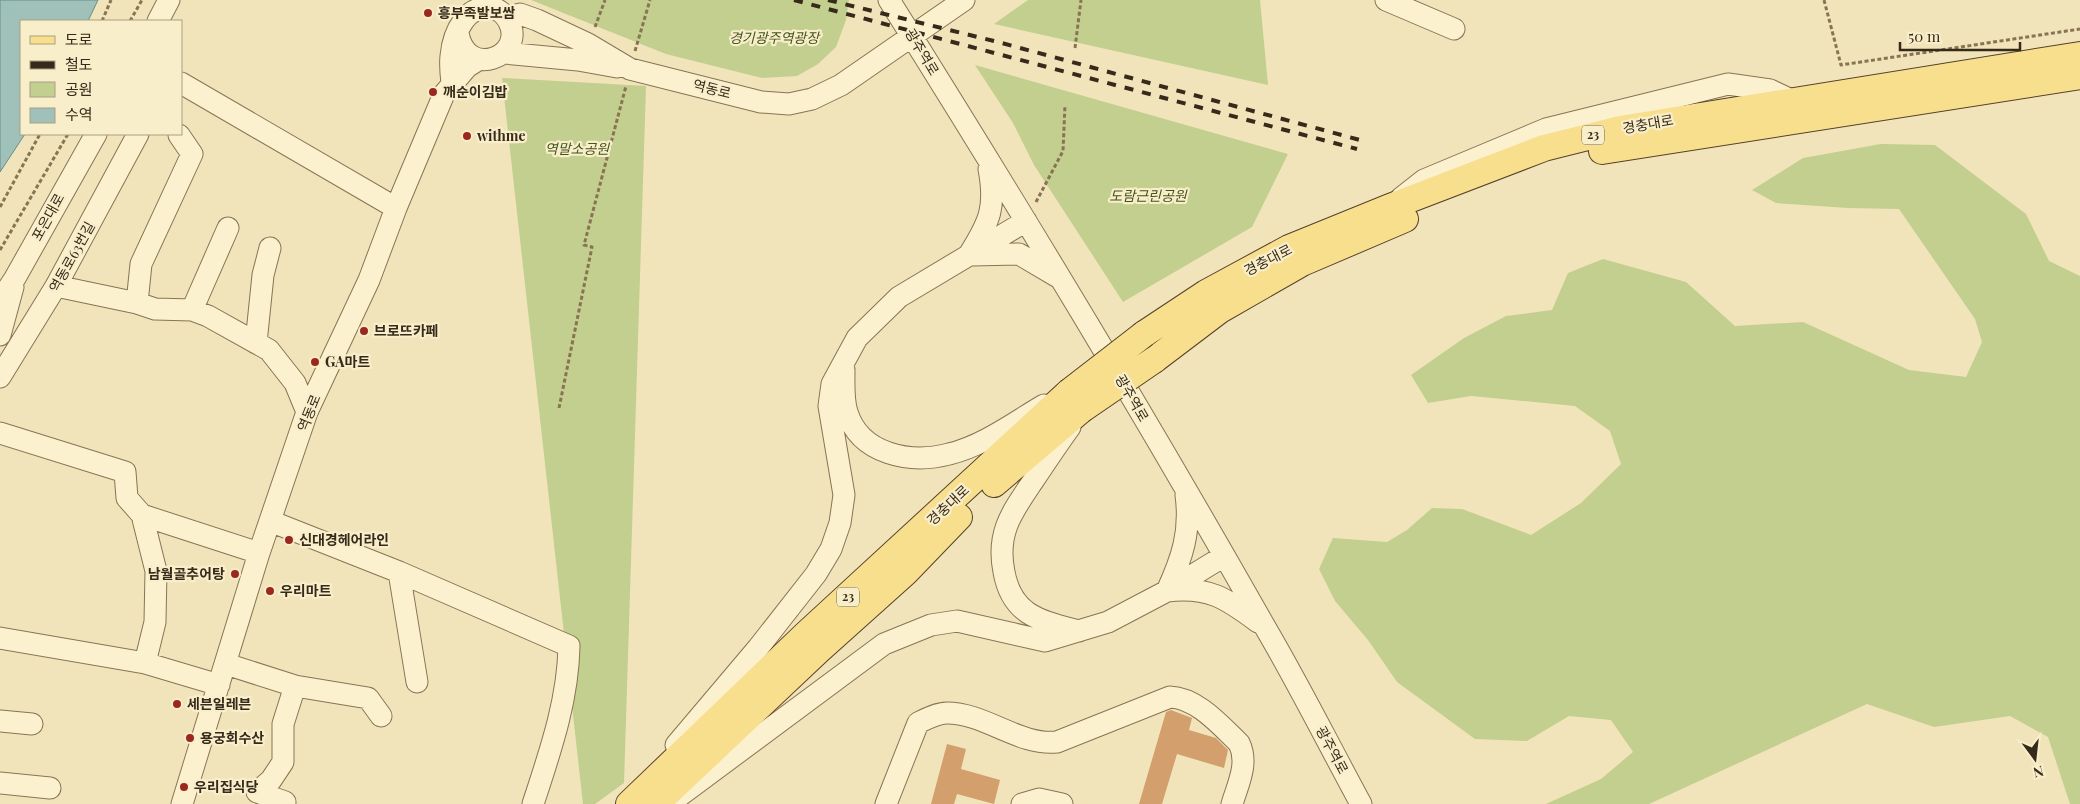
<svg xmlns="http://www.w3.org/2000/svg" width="2080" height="804" font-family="'Playfair Display','Noto Sans KR',serif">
<rect width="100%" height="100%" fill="#f1e4ba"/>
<!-- green -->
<path fill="#c2cf8e" d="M531,0H849L846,20L836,47L818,64L797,76L762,78L666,54Z
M1028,0H1260L1268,85L994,24Z
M975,65L1288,154L1252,227L1123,302L1034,165L1013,123Z
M502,78L646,86L624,783L595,804H583Z
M1881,144L1935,145L2026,214L2049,261L2080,276V804H2070L2048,737L2010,716L1934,727L1867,704L1649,804H1546L1601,779L1633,752L1611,720L1569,716L1527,741L1475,739L1397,682L1368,640L1335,601L1319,569L1333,538L1387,542L1407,530L1432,508L1462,509L1531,535L1581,503L1621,464L1610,431L1575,406L1471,396L1428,403L1411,375L1464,338L1506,316L1552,310L1568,273L1603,259L1686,282L1735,326L1803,322L1909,370L1966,377L1982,342L1975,319L1899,209L1848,208L1776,203L1752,190L1803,158Z"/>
<!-- water -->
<path fill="#9fc1b9" stroke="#678e87" d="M0,0H98L88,21H21V134H25L0,172Z"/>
<!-- building -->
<path fill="#d29f6d" d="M1171,710L1192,718L1189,730L1216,738L1228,750L1224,768L1177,754L1162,804H1139L1166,712Z
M947,744L966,749L961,769L1000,780L994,804L957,794L954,804H931Z"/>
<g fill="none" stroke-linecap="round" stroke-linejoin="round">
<defs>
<path id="minor" d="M889,0C1019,207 1145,415 1265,627C1299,685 1329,745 1361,804
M1386,0L1454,29
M507,18L520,14L537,20L588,44L630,69L761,102L789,104L812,99L841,85L964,0
M158,21L169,0
M504,53L578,60L617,67
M181,83L396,208
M452,83C451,75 450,65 451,56C453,34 467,0 496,9C502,12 506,16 509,22C526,57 466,80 458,33
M1401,198L1424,180L1546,129L1728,84L1770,90L1791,100
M970,253C990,221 996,207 989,169
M972,255L1019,254L1058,277
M56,286L137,303L155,309L192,310L208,316L269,350L295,383L307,412
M0,301L15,278L96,134
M137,303L141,264L192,154L179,135
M192,310L228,228
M0,335L13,287
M256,343L263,275L270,248
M844,370C844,383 843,400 847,412C860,455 911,464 949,454C983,446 1015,422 1044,405
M0,377L56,286L138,134
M1070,427C1057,445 1045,463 1033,481C1012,512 996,533 1004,572C1012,616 1041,621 1079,631
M0,433L125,472L127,498L142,515
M270,521L399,572L569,646C568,701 550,752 533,804
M399,572L417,682
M1167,591C1208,586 1226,598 1258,622
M1167,591C1182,558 1191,532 1186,495
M0,638L145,663L219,685
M145,663L155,622L156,571L142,515L259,553
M226,664L295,686L283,724V762L271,780L257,792L285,802
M295,686L368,698L381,716
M0,721L32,724
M676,745L758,648L816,574L831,549L840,523L844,495L829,406L832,384L857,338L899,297L1026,221
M0,783L50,788
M674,800L884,644L931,625L957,621L1045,641L1108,622L1167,591L1224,556
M182,804L259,553L307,412L369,280L396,208L444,94L467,67L478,60
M886,804L918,723C926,719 937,713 947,713C985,713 1019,746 1057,742L1170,697C1197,698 1220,725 1239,743C1249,763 1238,784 1232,804
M1022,804L1039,799L1062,804"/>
<path id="major" d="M1602,151L2080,76
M1144,334L1206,293L1289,248L1390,207L1544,148L1620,129L2080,55
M1154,360L1220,310L1302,263L1405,219
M994,484L1081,410
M629,804L805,635L1069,392
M656,804L819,650L906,572L959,517"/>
</defs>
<!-- minor casing -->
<use href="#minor" stroke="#887454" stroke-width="23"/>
<!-- major casing -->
<use href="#major" stroke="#554129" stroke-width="28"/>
<!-- path -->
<path stroke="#887454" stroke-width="3" stroke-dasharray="4 2.5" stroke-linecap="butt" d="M1824,0L1841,65L2080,29
M102,21L111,0
M130,21L142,0
M595,27L605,0
M1075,48L1081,0
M635,51L650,0
M1036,202L1063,151L1065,105
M0,207L40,134
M0,250L68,134
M559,408L592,247L584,245L626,86"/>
<!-- minor -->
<use href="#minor" stroke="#fbf1ce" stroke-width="21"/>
<!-- major -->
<use href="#major" stroke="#f8df8e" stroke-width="26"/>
<!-- rail -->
<path stroke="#362a1a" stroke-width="4" stroke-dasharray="9 9" stroke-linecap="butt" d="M794,0L1357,149
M828,0L998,42L1360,140"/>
<defs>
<path id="major-bridge" d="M1069,392L1144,334
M1081,410L1154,360"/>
</defs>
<!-- major-bridge casing -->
<use href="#major-bridge" stroke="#554129" stroke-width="28" stroke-linecap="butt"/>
<!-- major-bridge -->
<use href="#major-bridge" stroke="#f8df8e" stroke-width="26"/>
</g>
<!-- markers -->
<g fill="#9b2820" stroke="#f8eeca" stroke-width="2">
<circle cx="428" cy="13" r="5"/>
<circle cx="433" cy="92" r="5"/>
<circle cx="467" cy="136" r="5"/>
<circle cx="364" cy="331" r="5"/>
<circle cx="315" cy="362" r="5"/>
<circle cx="289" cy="540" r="5"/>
<circle cx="235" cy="574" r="5"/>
<circle cx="270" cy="591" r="5"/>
<circle cx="177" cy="704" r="5"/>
<circle cx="190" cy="738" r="5"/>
<circle cx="184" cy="787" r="5"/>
</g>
<g text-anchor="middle" stroke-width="4.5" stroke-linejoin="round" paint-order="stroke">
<!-- shield labels -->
<g fill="#f8eeca" stroke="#70654f" stroke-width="1">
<rect x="1582" y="125.5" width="22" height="19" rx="4"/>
<rect x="837" y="587.5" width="22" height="19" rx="4"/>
</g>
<g font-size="12" font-weight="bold" fill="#362a1a">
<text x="1593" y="139">23</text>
<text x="848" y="601">23</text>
</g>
<!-- poi labels -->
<g font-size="14" font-weight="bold" fill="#362a1a" stroke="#f8eeca" text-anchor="start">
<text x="438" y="18">흥부족발보쌈</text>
<text x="443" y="97">깨순이김밥</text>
<text x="477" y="141">withme</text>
<text x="374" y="336">브로뜨카페</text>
<text x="325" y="367">GA마트</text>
<text x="299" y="545">신대경헤어라인</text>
<text x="225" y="579" text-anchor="end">남월골추어탕</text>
<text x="280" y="596">우리마트</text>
<text x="187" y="709">세븐일레븐</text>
<text x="200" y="743">용궁회수산</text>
<text x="194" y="792">우리집식당</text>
</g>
<!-- park labels -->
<g font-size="14" font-style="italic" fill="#43541f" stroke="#f8eeca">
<text x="774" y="43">경기광주역광장</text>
<text x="577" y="154">역말소공원</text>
<text x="1148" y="201">도람근린공원</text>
</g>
<!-- street labels -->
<g font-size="14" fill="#362a1a" stroke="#f8eeca">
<text transform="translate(922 52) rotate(59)" y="5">광주역로</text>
<text transform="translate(712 89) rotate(14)" y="5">역동로</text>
<text transform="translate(1648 124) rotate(-10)" y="5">경충대로</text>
<text transform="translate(48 217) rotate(-61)" y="5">포은대로</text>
<text transform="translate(72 257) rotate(-61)" y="5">역동로63번길</text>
<text transform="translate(1268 260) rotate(-27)" y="5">경충대로</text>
<text transform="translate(1132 398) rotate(60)" y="5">광주역로</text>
<text transform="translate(309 413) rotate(-68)" y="5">역동로</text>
<text transform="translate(948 505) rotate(-43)" y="5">경충대로</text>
<text transform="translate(1332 750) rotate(62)" y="5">광주역로</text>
</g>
</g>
<!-- legend -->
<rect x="20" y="20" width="162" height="115" fill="#f8eeca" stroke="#aaa084"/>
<rect x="30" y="36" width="25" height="8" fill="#f8df8e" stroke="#aaa084"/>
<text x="65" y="45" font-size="15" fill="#362a1a">도로</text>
<rect x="30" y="61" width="25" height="8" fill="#362a1a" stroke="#aaa084"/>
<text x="65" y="70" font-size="15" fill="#362a1a">철도</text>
<rect x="30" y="82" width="25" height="15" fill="#c2cf8e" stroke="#aaa084"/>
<text x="65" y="95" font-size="15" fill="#362a1a">공원</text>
<rect x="30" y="108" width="25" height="15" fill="#9fc1b9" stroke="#aaa084"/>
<text x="65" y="120" font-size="15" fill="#362a1a">수역</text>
<!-- north arrow -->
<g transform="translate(2035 759) rotate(165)" stroke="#f8eeca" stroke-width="4" paint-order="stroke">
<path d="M0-4L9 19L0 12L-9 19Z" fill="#362a1a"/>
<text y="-8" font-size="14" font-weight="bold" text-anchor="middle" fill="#362a1a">N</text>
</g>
<!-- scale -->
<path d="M1900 42v8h120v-8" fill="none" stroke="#362a1a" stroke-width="2.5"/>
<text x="1908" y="42" font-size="15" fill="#362a1a" stroke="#f8eeca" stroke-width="4" paint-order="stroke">50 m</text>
</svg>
